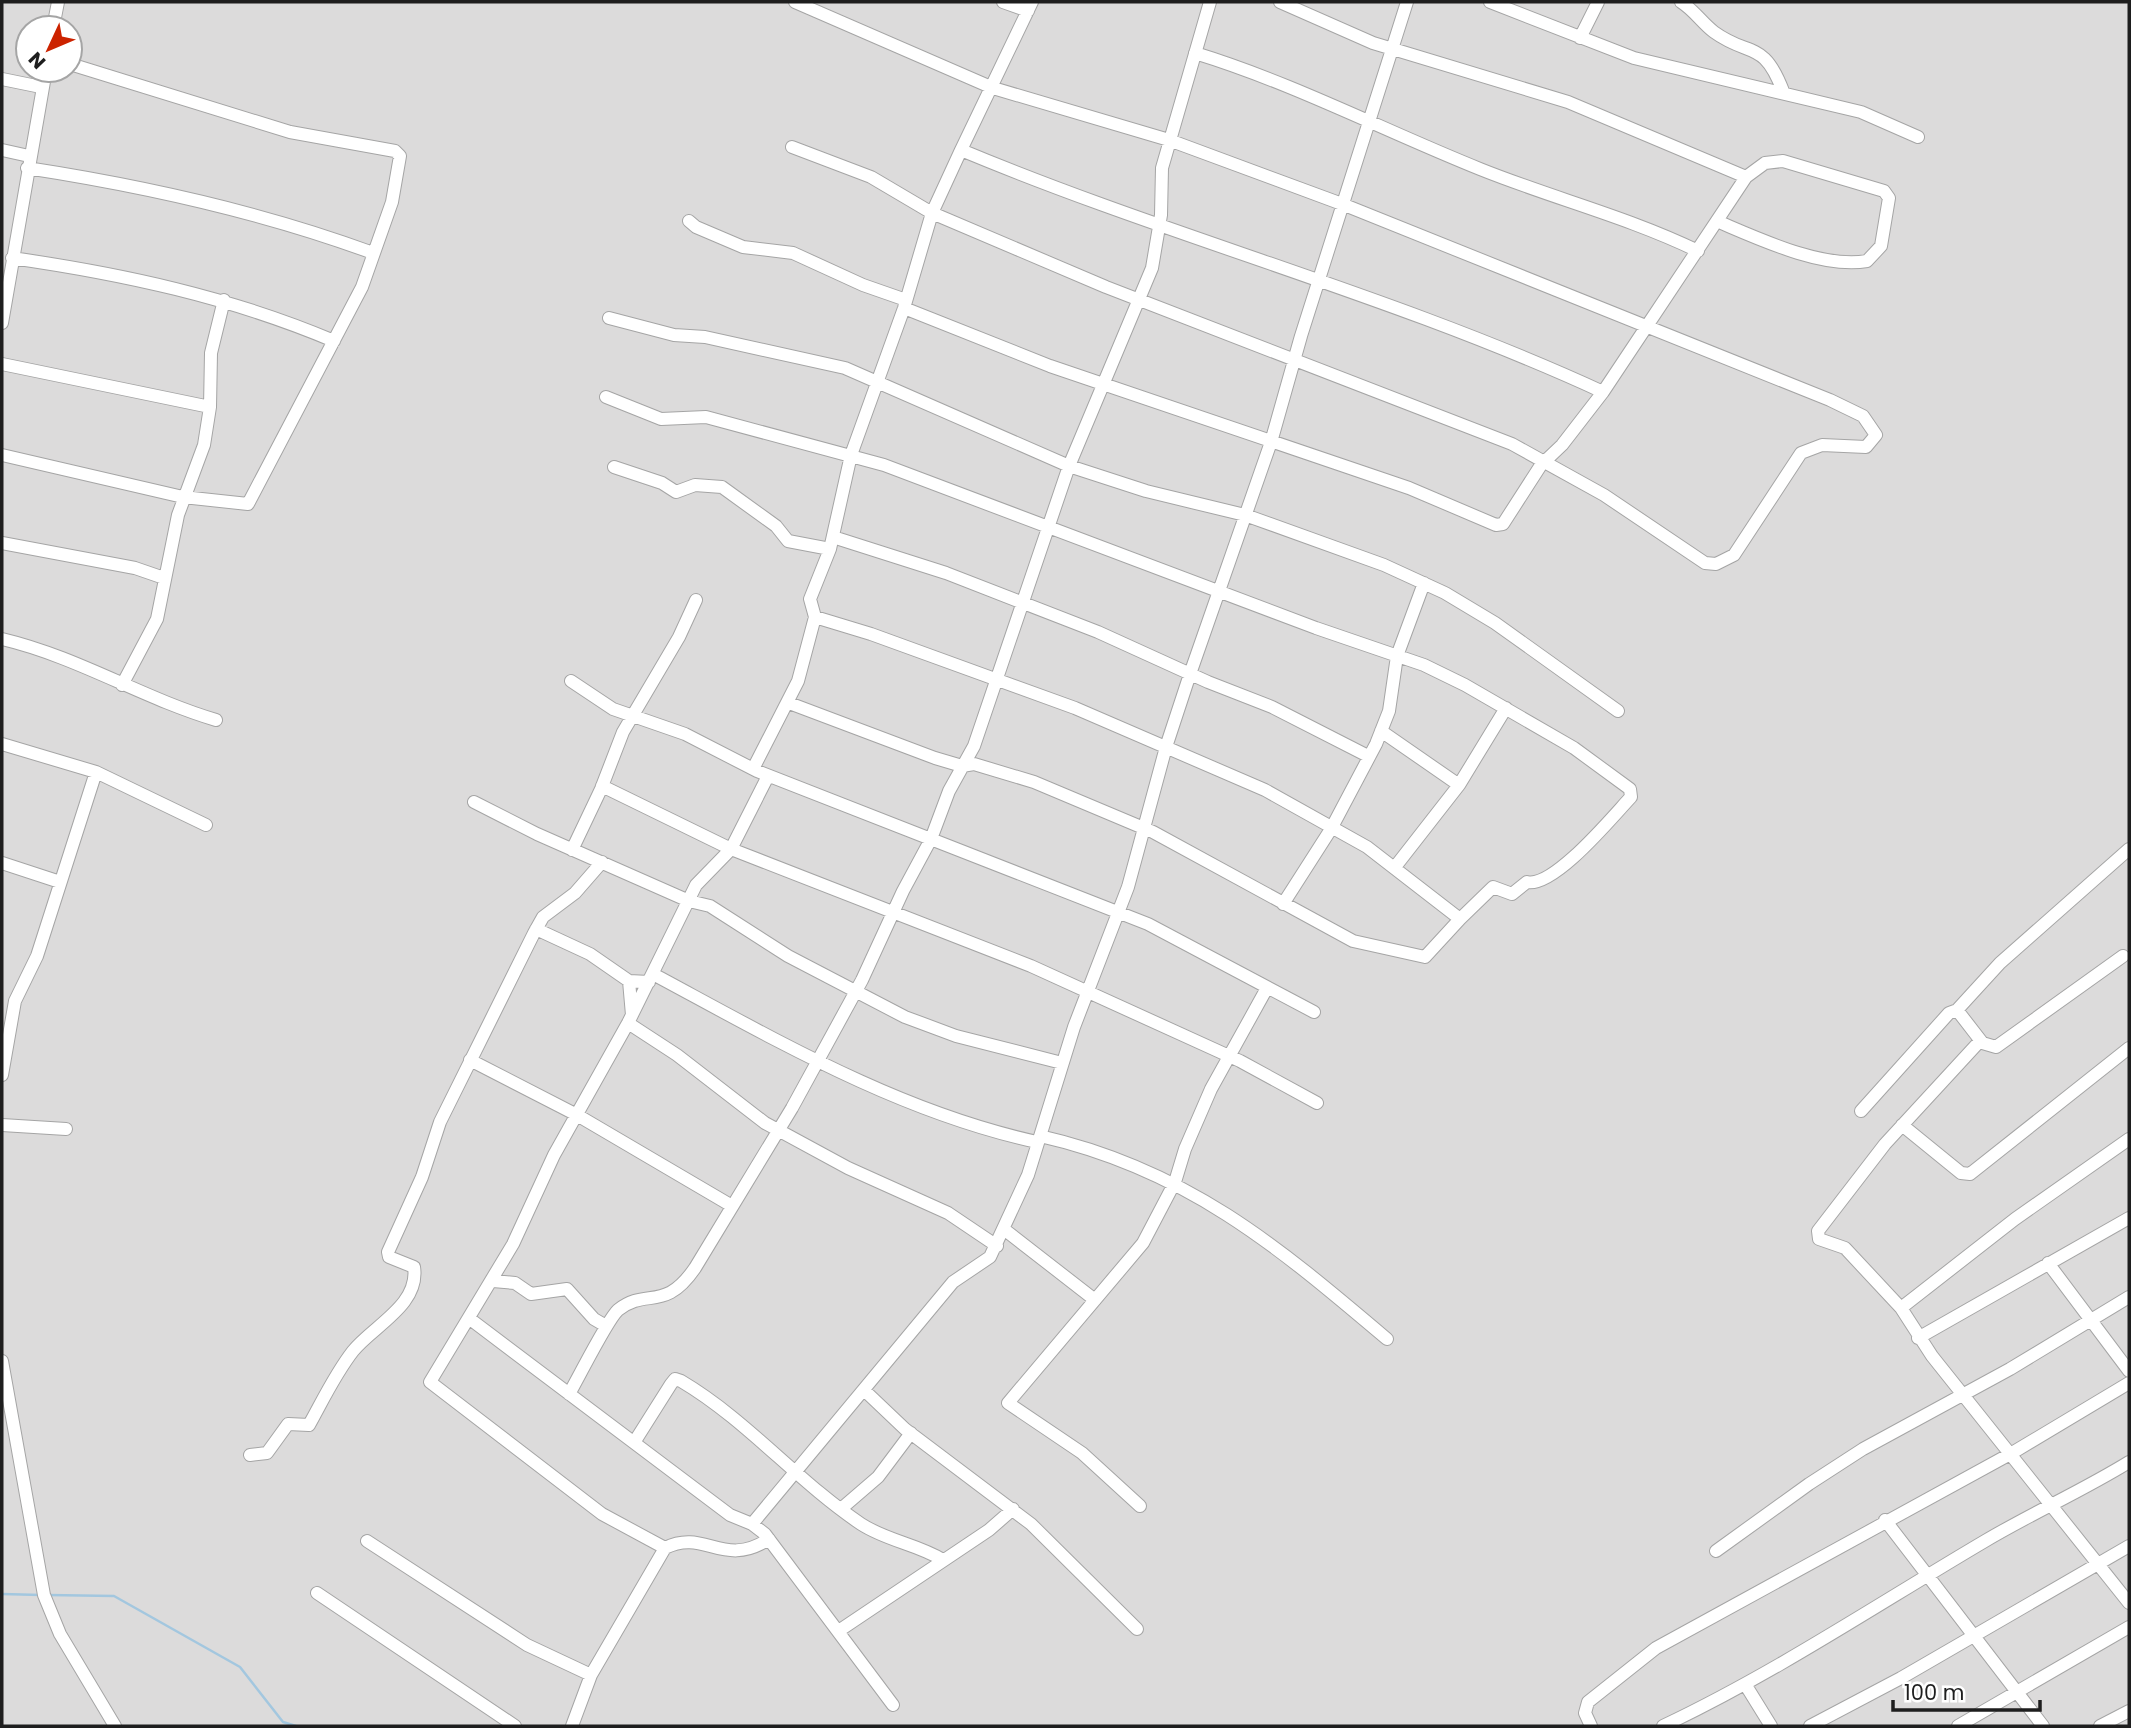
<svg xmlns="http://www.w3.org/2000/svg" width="2131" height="1728" font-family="Poppins,sans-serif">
<rect width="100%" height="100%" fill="#f0eee4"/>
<!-- residential -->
<path fill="#dcdbdb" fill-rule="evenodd" d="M2,2H2129V1726H2ZM28,28H70V70H28Z"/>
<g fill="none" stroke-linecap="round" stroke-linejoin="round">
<!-- stream -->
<path stroke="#a3c7df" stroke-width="2.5" d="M2,1594L41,1595
M48,1595L114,1596L240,1667L283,1722L296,1726"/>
<defs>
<path id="minor" d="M1003,2L1028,11
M1490,2L1634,58L1861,112L1918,137
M1681,2C1694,10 1702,23 1714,32C1750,58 1763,39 1783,91
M53,28L58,2
M1580,38L1598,2
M1195,53C1293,83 1385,131 1480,169C1552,198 1628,217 1698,251
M2,79L41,87
M792,147L871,177L932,213L1106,287L1512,444L1604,495L1705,563L1716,564L1734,555L1801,453L1822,445L1866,447L1876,435L1863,416L1830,400L1342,204L1169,140L993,88L795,2
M2,150L29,156
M961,150L1032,2
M27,168C144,186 262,212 373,253
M689,221L696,227L743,247L793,253L863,285L906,300
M1719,222C1759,239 1823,269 1867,261L1881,246L1889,198L1884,191L1783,161L1765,163L1746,177
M12,258C123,274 230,297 334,341
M904,308L1050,366L1409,488L1496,525L1503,524L1541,465L1562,445L1603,392L1746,177L1568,102L1373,43L1280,2
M609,318L674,335L705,337L845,368L1069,466L1146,491L1245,515L1384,565L1445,593L1495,623L1618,711
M2,323L46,70
M2,364L210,407
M606,397L661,419L706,417L884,465L1316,628L1424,665L1465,685L1574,748L1630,789L1631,797C1613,816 1554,888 1527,882L1512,894L1493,887L1460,919
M2,455L183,497L248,504L362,287L392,202L400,156L395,151L290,132L70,64
M614,467L662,483L676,492L695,485L722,487L776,526L788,541L830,549
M833,537L946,573L1098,632L1208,682L1272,707L1368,756
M2,543L135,568L164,578
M2,639C78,657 142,698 216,720
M571,681L613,709L685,734L757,771L1148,924L1314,1012
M122,685L157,619L178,515L204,445L210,407L211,353L224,300
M789,703L935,758L962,766L974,764L1034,782L1153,832L1353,941L1425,957L1460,919L1367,847L1265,790L1075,708L871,634L815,617
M1381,731L1459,785
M2,744L96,772L206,825
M754,767L798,681L815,617L810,599L830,549L851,455L904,308L932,213L961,150C1172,238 1395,296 1603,392
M602,786L731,849L1031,966L1240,1061L1317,1103
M474,802L537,834L689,901L710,906L788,956L905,1017L956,1036L1062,1063
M572,850L601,789L623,732L679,637L696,600
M2,863L60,882
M1395,867L1459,785L1506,708
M1283,904L1331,829L1376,744L1389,711L1397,656L1424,583
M536,929L590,954L629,981L649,982
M653,974C776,1040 899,1112 1037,1142
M629,981L632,1015
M1957,1010L1981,1041
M628,1023L677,1055L765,1123L848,1168L948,1213L997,1246
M470,1060L577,1115L732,1206
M2,1075L15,1001L37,956L96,772
M1861,1111L1949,1013L1957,1010L2000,963L2129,849
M2,1125L66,1129
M1902,1125L1961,1173L1970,1174L2129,1048
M1040,1136C1186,1169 1276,1245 1387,1339
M2129,1139L2015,1219L1901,1308L1932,1356L2129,1603
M1005,1230L1095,1300
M2048,1263L2129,1371
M493,1281L515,1283L531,1294L567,1289L594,1319L606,1326
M1901,1308L1845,1248L1819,1239L1818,1231L1885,1144L1979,1042L1996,1047L2123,956
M470,1319L730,1515L752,1524L765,1534L893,1705
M1918,1338L2129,1218
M2,1361L44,1595L60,1634L115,1726
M865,1391L905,1429L1031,1524L1137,1629
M569,1394C579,1377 607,1320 618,1310C647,1287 664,1313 695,1268L792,1108L862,980L903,891L931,839L949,791L974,746L1069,466L1152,268L1161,215L1162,168L1210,2
M635,1441L671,1384L675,1379L681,1381C747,1420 797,1481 861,1524C887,1541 917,1544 943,1560
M250,1455L267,1453L288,1424L309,1425C323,1400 335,1374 353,1351C373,1326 420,1305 414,1267L389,1257L388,1252L422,1177L440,1122L534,933L543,917L575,893L602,862
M1140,1506L1082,1453L1008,1403L1143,1243L1175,1182L1185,1149L1211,1089L1267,988
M842,1508L878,1477L911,1433
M1885,1520L2043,1726
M752,1524L953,1282L990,1257L1028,1175L1074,1027L1128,887L1166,747L1190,674L1271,442L1301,336L1407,2
M367,1541L527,1645L591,1675
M665,1548L602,1514L430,1382L513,1244L554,1155L628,1023L696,885L731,849L768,776
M1716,1551L1809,1484L1863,1449L2010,1369L2129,1297
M317,1593L515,1726
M840,1630L989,1530L1013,1509
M1745,1684L1771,1726
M572,1726L591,1675L665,1548C705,1528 723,1569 769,1539
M1591,1726L1585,1713L1588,1702L1656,1648L2012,1453L2129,1383
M1663,1726C1775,1673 1878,1604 1985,1541C2032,1513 2082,1491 2129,1462
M1810,1726L1901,1678L2129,1546
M1958,1726L2129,1627
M2100,1726L2129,1711"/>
</defs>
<!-- minor casing -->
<use href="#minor" stroke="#a5a5a5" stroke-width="14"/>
<!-- minor -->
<use href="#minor" stroke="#fff" stroke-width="12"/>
</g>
<!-- border -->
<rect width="2131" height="1728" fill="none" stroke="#1e1e1e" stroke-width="7"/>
<!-- north arrow -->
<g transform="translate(49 49) rotate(226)"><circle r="33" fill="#ffffff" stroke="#a5a5a5" stroke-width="2"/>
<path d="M0-5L12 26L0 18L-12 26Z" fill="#cc2300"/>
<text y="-10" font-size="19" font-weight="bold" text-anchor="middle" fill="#1e1e1e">N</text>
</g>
<!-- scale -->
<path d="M1893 1700v10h147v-10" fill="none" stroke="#1e1e1e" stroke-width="3.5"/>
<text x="1904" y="1700" font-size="21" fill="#1e1e1e" stroke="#ffffff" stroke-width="5" paint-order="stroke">100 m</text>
</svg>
